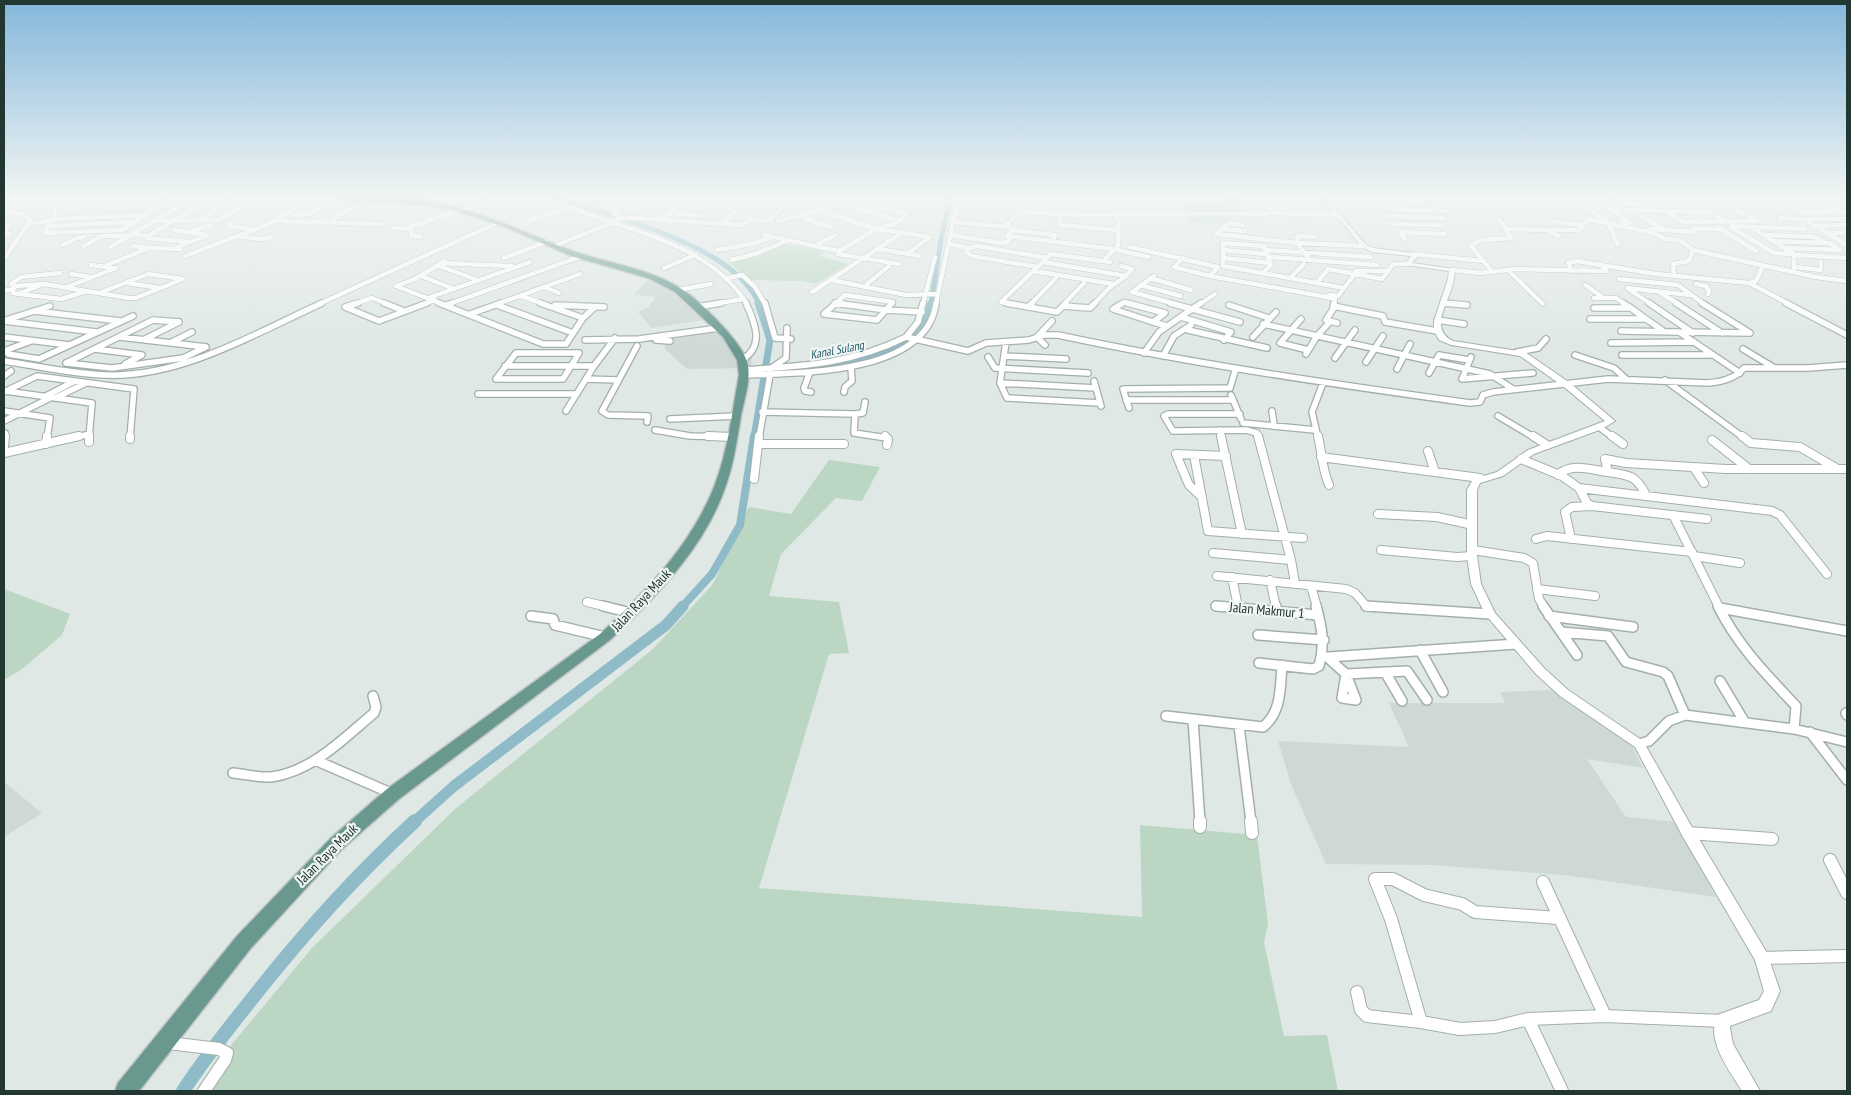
<svg xmlns="http://www.w3.org/2000/svg" width="1851" height="1095" font-family="'PT Sans Narrow',sans-serif">
<rect width="100%" height="100%" fill="#dfe8e5"/>
<!-- built -->
<path fill="#ced8d4" d="M651,276L694,300L743,352L751,351L752,368L687,369L665,349V340L716,331L704,320L652,328L638,312L649,307L655,297L634,295Z
M1551,690L1631,744L1643,768L1587,759L1626,817L1676,822L1716,897L1564,875L1432,865L1326,864L1291,784L1278,741L1409,747L1389,703H1505L1500,692Z
M4,782L42,813L4,837Z"/>
<!-- green -->
<path fill="#bbd7c4" d="M1222,198H1237L1244,212L1239,213L1223,224L1190,223L1183,204L1224,203Z
M781,244L825,251L819,256L848,264L816,284L803,281L750,280L730,263Z
M829,460L880,467L862,501L836,498L781,554L769,596L839,602L849,653L829,654L759,888L1142,917L1140,825L1257,835L1268,924L1264,942L1284,1036L1327,1035L1338,1091H199L223,1055L312,948L455,809L653,649L713,584L749,507L791,514Z
M4,589L70,614L62,635L22,669L4,680Z"/>
<g fill="none" stroke-linecap="round" stroke-linejoin="round">
<!-- canal-far4 -->
<path stroke="#8ebbc7" stroke-width="5" d="M557,198C613,217 735,245 759,304
M931,304L942,234L951,198"/>
<!-- canal-far3 -->
<path stroke="#8ebbc7" stroke-width="7" d="M779,370C817,368 885,363 913,337C923,328 928,315 931,303
M754,438L770,340L758,303"/>
<!-- canal-far2 -->
<path stroke="#8ebbc7" stroke-width="8" d="M682,607L712,574L740,525L754,436"/>
<!-- canal-far1 -->
<path stroke="#8ebbc7" stroke-width="11" d="M414,822L454,786L666,625L683,606"/>
<!-- canal -->
<path stroke="#8ebbc7" stroke-width="14" d="M183,1091C204,1059 227,1030 251,1000C302,935 354,877 415,821"/>
<defs>
<path id="minor-far4" d="M80,198L55,209L56,211L45,233L122,230L157,207L176,198
M546,198C568,206 589,215 611,222C662,239 717,256 747,304
M564,198L567,200
M1084,198V202
M1107,198L1108,200L1149,202L1150,198
M1446,198L1450,203
M1575,198L1601,218L1606,219
M1595,198L1630,223L1622,222
M1603,198L1618,210L1708,212L1722,219
M1699,198L1715,207
M1734,198L1742,200H1838L1833,198
M254,199L270,200
M791,199H795L790,206L783,207Z
M708,200L727,201L731,198
M1425,201H1381L1389,209L1448,211
M1611,203L1693,204
M1783,203L1805,212L1839,211
M1821,203L1847,213
M180,204H225
M638,204L678,207
M958,204L1026,208
M679,206L705,208
M851,207L899,221
M107,209L113,207H157
M4,210L22,214L31,219L4,259
M463,211L495,198
M825,212L876,229L930,237
M670,213L697,215
M1272,213L1338,215
M1668,213L1684,222L1759,221L1724,204
M288,215L310,214L337,198
M1060,215L1059,225L1118,230
M1385,216L1444,218
M1642,216L1663,229
M623,218L613,213L632,198
M804,218L830,227
M1779,218L1804,219L1847,245
M52,219L145,215
M200,219L225,204L248,198
M1804,219H1847
M661,220L687,200
M749,220L756,213
M1499,220L1507,229L1548,230L1558,236
M154,221L220,220L255,198
M276,221L381,224
M527,221L569,207
M778,221L839,206L846,199L958,202
M329,222L354,206
M609,222L623,218H633L742,225L749,220L769,221L783,207
M954,222L1009,227
M1554,222L1584,225
M722,223L737,210
M4,224H9L4,232L10,233L4,237
M29,224L52,220
M230,224L229,226L252,229
M1389,224L1442,225
M1609,224L1618,245
M1243,225L1229,223L1216,234L1297,243L1364,246
M50,226L133,222
M1005,226L1019,212L1080,215L1263,214L1274,212L1267,205
M1732,226L1805,229
M1814,226L1847,225
M1718,227L1756,251
M1731,227L1774,253L1794,254
M393,228L411,229V235L421,237
M1015,228L1007,236L1113,249L1149,257
M1753,228L1794,254V272
M404,229L459,210
M1221,229L1245,231
M1650,229L1695,232L1692,229H1721
M174,230L208,235L175,248
M1012,230L1055,235L1052,242
M1548,230H1579L1588,219L1654,233L1665,239L1680,240L1693,250L1689,261L1673,264L1674,276
M192,231L210,225
M1828,233H1842
M764,235L839,251L838,254L899,264
M951,235L1001,243L1007,242L1012,236
M1765,235L1815,237L1824,242
M101,236L149,235L203,204
M237,236L260,239L272,237
M147,238L187,242
M1405,239L1400,232L1445,234
M1774,241L1829,243L1840,250
M949,244L968,248
M63,245L77,238L84,237
M84,246L102,236
M554,246L612,223
M815,246L835,235
M110,247L184,204
M1130,247L1218,267L1210,276
M149,248L180,249
M1788,248L1840,250
M879,249L920,256
M717,250L751,244L772,237
M1223,250L1266,254
M1268,250L1371,257
M1693,250L1816,277L1847,281
M839,251L876,229L894,224L908,214L891,209L863,210
M908,253L930,237
M1413,254L1483,261
M1795,255L1847,258
M185,256L266,225L313,198
M1271,257L1310,260L1297,243V236L1315,237
M504,258L546,242
M1183,258L1174,267L1210,276L1332,298L1335,300L1334,304
M1224,258L1270,263
M1105,259L1118,246L1119,221L1116,216
M731,260L755,254L787,241
M1310,260L1377,265
M1043,262L1126,276L1132,269L1121,266
M442,263L512,266
M107,265L149,248L133,246
M437,265L477,280
M1763,266L1756,281L1749,283L1789,304
M1038,267L972,256L966,252L968,248L978,246L1047,258
M1795,267L1821,270V262
M664,268L695,255
M1452,270L1481,273L1515,269L1607,271L1601,265
M1491,270L1471,246L1480,240L1511,238L1505,229H1507
M1033,271L1114,284
M1356,271H1388
M1509,271L1543,304
M1572,271L1568,263L1577,261L1656,274L1749,283
M1264,272L1271,265L1264,246L1223,243V266L1344,288
M71,274L90,277
M421,276L454,289
M1154,276L1132,292L1175,304
M1291,277L1304,264
M728,278L742,275L755,287L765,304
M1150,278L1191,290
M1619,279L1678,285L1704,304
M831,280L906,295L938,294
M127,283L160,288
M1317,283L1328,269L1382,279L1393,264H1408
M44,284L129,298H136L183,279L148,274L99,293
M44,284L18,294L13,293V289L16,286Z
M867,284L889,266
M1696,284L1706,286L1709,291L1708,294
M1140,285L1181,296
M1585,285L1604,298
M14,286L11,284L21,277L60,273
M396,286L442,304
M396,286L415,279L445,261
M67,287L116,268L91,265
M544,287L559,293
M678,290L711,284
M4,291L13,289
M812,292L903,232
M1661,293L1678,304
M20,294L61,299L87,291
M1329,295L1338,296L1357,271
M521,296L544,304
M428,298L530,262
M1594,298H1616L1625,304
M835,303L843,304
M1443,303L1456,304
M319,304L497,223
M354,304L372,298L387,304
M424,304L435,300
M449,304L582,256
M497,304L580,274
M714,304L743,299
M835,304L845,295L893,302L891,304
M923,304L935,257
M936,304L958,198
M1013,304L1001,302L1051,254L1110,262
M1031,304L1056,278
M1064,304L1084,283
M1094,304L1109,288L1126,276
M1121,304L1124,302L1132,304
M1200,304L1215,294
M1651,304L1627,288L1690,295"/>
<path id="minor-far3" d="M358,303L345,307L379,321L427,303
M384,303L404,311
M439,303L543,344H566L583,318L595,307
M540,303L583,318
M765,303L775,338L791,339
M835,303L886,310L922,312
M836,303L824,314L877,320L892,303
M923,303L918,322L906,337L968,351L986,343L1029,340L1044,335H1058C1194,364 1332,384 1470,403L1480,402L1483,395L1493,392L1608,379L1708,383C1721,382 1735,379 1744,368H1808L1847,365
M1006,303L1057,312L1066,303
M1123,303L1113,309L1153,322
M1127,303L1165,313L1153,322
M1334,303L1333,306L1383,316L1385,322L1437,331
M1443,303L1467,305
M1623,303L1631,308
M1649,303L1693,333
M1676,303L1722,333
M1702,303L1750,333L1679,332L1740,373
M1786,303L1847,335
M446,305L452,303
M497,305L573,333
M555,305L604,307
M1229,305L1269,318
M1063,306L1090,308L1095,303
M1335,306L1326,320L1337,323
M697,307L721,303
M1028,307L1032,303
M1594,308H1631L1646,319
M1192,309L1240,322
M1192,309L1201,303
M34,311L120,321
M470,314L501,303
M1181,317L1231,332L1224,340
M1301,319L1280,343L1308,350
M1590,319H1646L1662,330
M6,320L50,306
M1437,320L1464,324
M4,321L96,332
M1153,322L1167,326
M1263,324L1490,374L1513,389
M1188,330L1267,348
M1621,331L1679,332
M4,337L69,345
M120,337L206,347
M1253,337L1276,312
M145,339L179,322
M585,340L639,339L719,328
M656,340L670,341
M172,342L192,332
M1006,342L1000,383L1007,398L1100,403
M1611,343L1694,342
M1045,345L1037,337L1052,321
M637,346L602,411L608,415L648,416L647,422
M95,349L142,355L125,364
M1743,349L1773,367
M4,351L31,341
M7,351L8,354L39,359L133,316
M1517,352L1538,348L1546,339
M516,353H579L563,379H496Z
M1144,353L1159,332L1192,309L1170,303
M1306,354L1317,336L1328,324
M1575,355L1614,368L1626,379
M1622,355H1712
M1004,356L1066,359
M1163,356L1174,336L1191,325
M988,357L995,368L1088,373
M1471,357L1462,379L1533,373
M1335,358L1355,330
M742,360C765,346 755,323 746,303
M4,361C38,366 72,374 106,375C181,378 256,333 322,303
M1366,362L1383,336
M66,363L112,368L183,358L206,347
M66,363L153,320L179,322
M505,366H594
M770,369L786,358L787,328
M1397,369L1410,344
M744,370C803,366 852,364 906,337
M810,372L804,388L805,391L811,392
M1429,373L1439,355L1469,360
M744,375C799,373 927,375 936,303
M4,376L11,371
M586,379L618,380
M1665,380L1744,438
M1094,381L1101,406
M1000,383L1096,388
M5,391L92,403L89,438
M4,392L37,376L134,389L130,438
M844,392L845,387L852,381L851,367
M478,394H577
M1231,395L1241,419
M44,397L75,381
M55,398L86,383
M1126,400H1232
M1129,408L1123,389L1230,388L1236,368
M4,411L50,418L47,438
M566,411L594,366L615,338
M1272,411L1274,425
M762,412L855,414L854,433L887,438
M855,414L863,413L865,402
M1240,414H1168L1164,416L1173,431L1246,430L1257,433L1258,438
M1498,416L1535,438
M670,419L736,416
M4,421L50,398
M1243,423L1315,430
M1599,427L1614,438
M655,430L690,436L732,437
M1220,430L1222,438
M5,438V433
M73,438L90,434
M759,438L770,375
M1318,438L1312,412L1323,383"/>
<path id="minor-far2" d="M708,436L732,437
M885,436L888,439L887,445
M1221,436L1242,534
M1258,436L1291,560L1295,583
M1318,436C1322,453 1322,469 1329,485
M1533,436L1547,445
M1612,436L1623,444
M1742,436L1751,443L1800,447L1836,468
M130,439V436
M1712,440L1749,469
M89,442V436
M46,444L47,436
M758,444H844
M4,447L5,436
M1428,451L1435,472
M4,453L79,436
M1194,455L1208,531L1303,538
M1321,457L1480,478
M1521,459L1562,476L1579,488L1772,511L1780,515L1827,574
M1694,468L1704,483
M1608,472C1629,475 1636,475 1646,495
M1558,475C1571,462 1592,470 1608,472L1605,459L1626,463L1726,469H1847
M754,479L759,436
M1579,488L1587,503L1592,506L1707,519
M1202,497L1189,485L1176,454L1226,456
M1378,514L1437,517L1473,525
M1673,515L1719,607
M1536,539L1547,536L1692,552
M1571,539L1565,512L1572,507L1592,506
M1381,550L1457,557L1472,556
M1473,550L1524,558L1533,563L1539,599L1544,607
M1213,553L1291,560
M1694,556L1740,563
M1217,576L1346,589L1355,593L1367,607H1371
M1232,577L1238,607
M1270,580L1276,607
M1311,586L1317,607
M1537,589L1595,596
M587,602L608,607
M1216,606L1230,607"/>
<path id="minor-far1" d="M603,606L631,613
M1216,606L1318,615
M1238,606V608
M1276,606L1277,611
M1366,606L1490,614
M1543,606L1577,655
M1718,606C1738,646 1766,674 1796,706L1794,729
M1720,608L1847,631
M531,616L553,619L555,625L605,637
M1549,616L1633,627
M1561,632L1608,636L1626,662L1663,672L1668,676L1685,715
M1258,635L1324,640
M1420,650L1443,692
M1327,657L1346,674L1407,671L1427,700
M1329,657L1516,644
M1259,663L1313,669L1319,666C1325,645 1322,627 1316,606
M1385,672L1402,701
M1346,674L1356,700L1342,698Z
M1720,681L1744,721
M1846,713L1847,715
M1166,716L1263,727C1282,712 1280,687 1282,665
M1193,719L1200,822
M1239,726L1251,822
M1810,732L1847,780
M1639,744L1649,741L1669,721L1685,715L1794,729L1847,742
M315,760L393,794
M233,773C245,774 259,778 271,777C312,772 344,738 374,713L376,707L373,696"/>
<path id="minor" d="M1200,821V827
M1251,821L1252,833
M1688,833L1772,839
M1830,860L1847,893
M1543,882L1605,1016
M1558,918L1475,912L1462,904L1424,895L1393,879H1375L1391,919L1421,1022L1460,1029L1495,1027L1528,1019L1605,1016L1723,1021
M1762,958L1847,956
M1357,992L1361,1010L1367,1016L1421,1022
M1528,1019L1562,1091
M168,1043L219,1049L227,1053L225,1060L204,1091"/>
<path id="tertiary" d="M1322,198H1326L1366,245L1373,248L1413,253L1418,256L1412,263L1454,269C1459,292 1423,326 1453,341L1525,352L1570,383L1615,421L1602,429L1534,454L1503,476L1480,483L1477,490V556L1481,584L1495,613L1544,668L1568,690L1643,741L1693,829L1767,953L1780,991L1771,1011L1730,1026V1028L1733,1044L1760,1091H1742C1729,1070 1706,1041 1717,1015L1759,1000L1764,991L1755,960L1683,837L1635,747L1560,696L1536,674L1485,614L1471,584L1467,556V490L1473,479L1497,472L1528,450L1605,421L1564,387L1520,356L1451,345L1439,340L1434,331V321L1448,279L1449,271L1406,265L1405,264L1411,256L1372,252L1362,247Z"/>
<path id="primary" d="M339,198C377,198 419,196 456,207C497,218 536,238 576,252C611,264 648,268 680,288C698,299 738,338 746,359C753,376 744,399 741,416C737,439 734,463 726,485C706,546 656,597 610,640L399,799L342,849L251,948L139,1091H115L118,1083L237,936L330,839L387,789L600,634C646,592 691,545 714,487C728,452 732,412 739,375L737,360L723,337L675,292L648,278L571,256L505,227L452,210L421,205L342,200Z"/>
</defs>
<!-- minor-far4 casing -->
<use href="#minor-far4" stroke="#a3afac" stroke-width="5.5"/>
<!-- minor-far3 casing -->
<use href="#minor-far3" stroke="#a3afac" stroke-width="8"/>
<!-- minor-far2 casing -->
<use href="#minor-far2" stroke="#a3afac" stroke-width="10"/>
<!-- minor-far1 casing -->
<use href="#minor-far1" stroke="#a3afac" stroke-width="12"/>
<!-- minor casing -->
<use href="#minor" stroke="#a3afac" stroke-width="14"/>
<!-- tertiary casing -->
<use href="#tertiary" stroke="#a3afac" stroke-width="2"/>
<!-- primary casing -->
<use href="#primary" stroke="#bdc3c2" stroke-width="3"/>
<!-- minor-far4 -->
<use href="#minor-far4" stroke="#fff" stroke-width="4.5"/>
<!-- minor-far3 -->
<use href="#minor-far3" stroke="#fff" stroke-width="5.5"/>
<!-- minor-far2 -->
<use href="#minor-far2" stroke="#fff" stroke-width="8"/>
<!-- minor-far1 -->
<use href="#minor-far1" stroke="#fff" stroke-width="9"/>
<!-- minor -->
<use href="#minor" stroke="#fff" stroke-width="12"/>
<!-- tertiary -->
<use href="#tertiary" fill="#fff" fill-rule="evenodd"/>
<!-- primary -->
<use href="#primary" fill="#69988f" fill-rule="evenodd"/>
</g>
<!-- sky -->
<linearGradient id="sky" x2="0" y2="1"><stop stop-color="#84b7db"/><stop offset="0.56" stop-color="#f1f5f3"/><stop offset="1" stop-color="#f1f5f3" stop-opacity="0"/></linearGradient>
<rect width="1851" height="351" fill="url(#sky)"/>
<g text-anchor="middle" stroke-width="4.5" stroke-linejoin="round" paint-order="stroke">
<!-- far-water labels -->
<g font-size="12" font-style="italic" fill="#255a6a" stroke="#eff5f3">
<text transform="translate(837 350) rotate(-11)" y="4">Kanal Sulang</text>
</g>
<!-- street labels -->
<g font-size="14" fill="#223632" stroke="#eff5f3">
<text transform="translate(641 600) rotate(-47)" y="5">Jalan Raya Mauk</text>
<text transform="translate(1267 610) rotate(5)" y="5">Jalan Makmur 1</text>
<text transform="translate(327 854) rotate(-45)" y="5">Jalan Raya Mauk</text>
</g>
</g>
<!-- border -->
<rect width="1851" height="1095" fill="none" stroke="#223632" stroke-width="10"/>
</svg>
